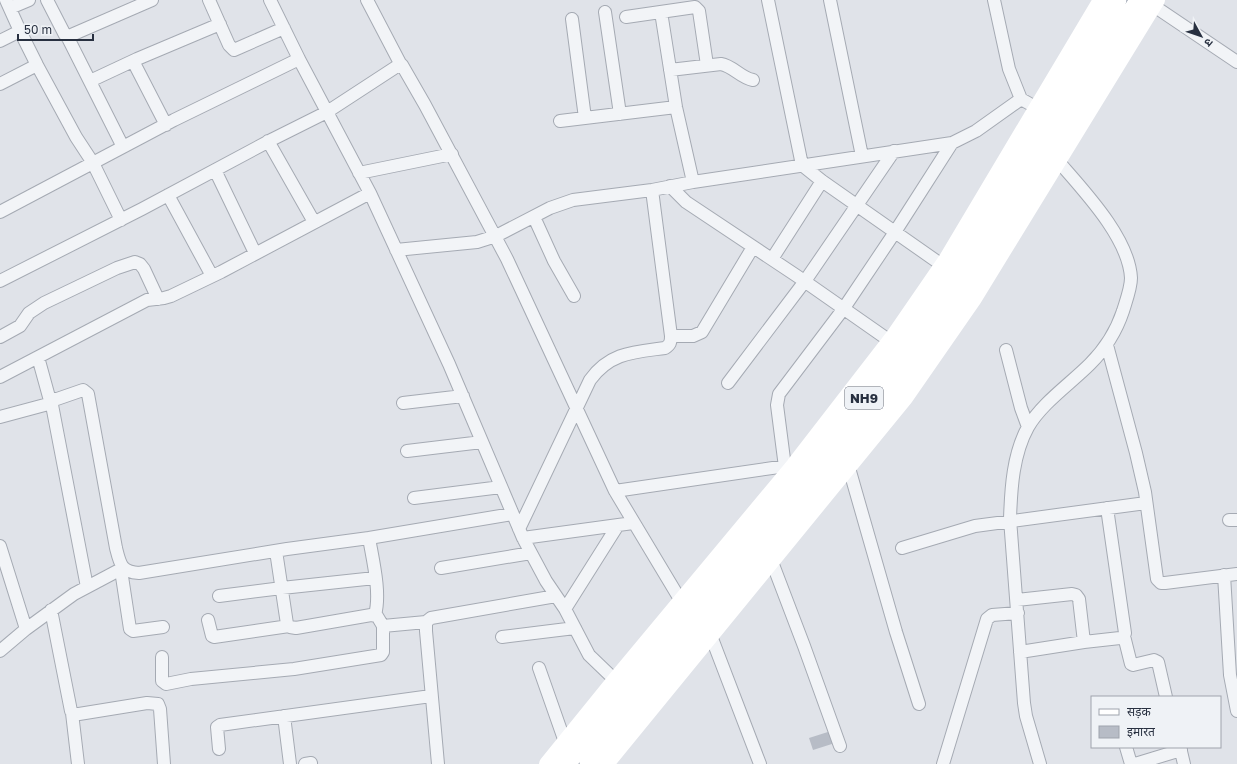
<svg xmlns="http://www.w3.org/2000/svg" width="1237" height="764" font-family="'Golos Text','Noto Sans Devanagari',sans-serif">
<rect width="100%" height="100%" fill="#e0e3e9"/>
<!-- building -->
<path fill="#b7bcc6" d="M831,731L835,743L813,750L809,738Z"/>
<g fill="none" stroke-linecap="round" stroke-linejoin="round">
<defs>
<path id="minor" d="M6,0L20,31L37,65L76,137L93,163L121,220
M47,0L65,35L69,36L152,0
M209,0L229,45L234,50L284,28
M270,0L299,59L370,193L449,364L523,538L546,581L565,609L589,655L615,680
M367,0L401,65
M768,0L802,165L822,181L942,265
M830,0L862,156
M994,0L1009,69L1021,99L1037,108
M1148,2L1237,62
M10,8L29,0
M605,12L620,114
M661,12L676,107L693,182
M626,17L695,7L699,11L707,65
M572,19L585,118
M67,36L123,147
M0,41L20,31
M133,61L166,125
M670,70L721,64C733,66 741,78 753,80
M90,81L137,59L220,24
M0,84L37,65
M560,121L676,107
M268,141L314,222
M215,170L255,253
M359,173L452,154
M670,186L686,202L797,276L890,341
M168,195L212,276
M0,212L174,120L299,59
M534,217L554,261L574,296
M396,250L477,242L496,236L550,208L573,200L652,190L693,182L952,143L976,131L1021,99
M772,259L822,181
M0,281L142,209L273,139L327,112L399,65H402L425,105L507,259L615,491L681,601
M671,336H693L702,332L753,247
M0,337L20,326L29,313L44,303L117,268L135,262L140,264L144,269L158,299
M1107,345L1136,453L1145,492L1157,579L1161,583H1165L1237,574
M1006,350L1021,408L1028,427
M38,357L49,397L57,399L83,390L88,394L116,548C120,564 121,572 139,573L287,549L369,538L512,514
M0,377L147,300L164,298L171,296L221,272L370,193
M728,383L805,281L894,151
M51,399L52,405L87,587
M403,403L463,396
M0,417L52,403
M407,451L482,442
M785,467L777,405L779,394L844,308L895,232L952,143
M849,468L896,632L919,704
M615,491L793,465
M414,498L501,487
M1229,520H1237
M519,529L590,380C610,352 635,352 665,348C670,345 671,342 671,336L652,190
M369,538C373,561 381,593 375,615
M523,538L633,523
M0,546L26,629
M902,548L975,526L1146,503
M276,551L287,624L290,627L296,628L371,615L377,616L383,626L426,622
M772,562L804,646L840,746
M441,568L531,553
M121,570L130,629L133,631L163,627
M1224,575L1230,675L1237,711
M219,596L282,588L375,578
M1017,600L1072,594L1076,595L1079,599L1084,642
M565,609L618,525
M51,610L71,711L74,714H79L147,703L158,704L160,709L164,764
M208,620L212,636L214,637L289,626
M711,636L760,764
M1124,636L1131,664L1133,665L1154,660L1158,662L1166,697
M502,637L575,628
M0,651L26,629L74,594L123,568
M1020,652L1084,642L1120,638L1124,636L1125,633L1107,508
M162,657V681L166,684L191,679L294,669L381,655L383,652V626
M539,668L565,742
M72,713L78,764
M284,716L290,764
M1126,747L1131,764
M1180,747L1184,764
M219,749L217,727L220,725L431,696
M305,764L311,763
M438,764L426,631V622L431,618L556,596
M943,764L987,619L992,615L1018,613
M1040,764L1026,716L1024,703L1010,519C1011,488 1013,454 1028,427C1042,403 1070,384 1090,364C1105,349 1116,332 1123,311C1126,301 1131,288 1131,278C1129,238 1084,191 1058,161
M1135,764L1181,750"/>
<path id="trunk" d="M566,764L848,419L907,341L970,248L1117,0
M589,764L865,427L929,341L985,256L1139,0"/>
</defs>
<!-- minor casing -->
<use href="#minor" stroke="#a5aab3" stroke-width="14"/>
<!-- trunk casing -->
<use href="#trunk" stroke="#8790a0" stroke-width="20"/>
<!-- minor -->
<use href="#minor" stroke="#f2f4f7" stroke-width="12"/>
<!-- secondary -->
<path stroke="#fff" stroke-width="16" d="M547,764L615,680L794,465L893,337L946,260L1101,0
M606,764L905,398L973,300L1157,0"/>
<!-- trunk -->
<use href="#trunk" stroke="#fff" stroke-width="19"/>
</g>
<g text-anchor="middle" stroke-width="3" stroke-linejoin="round" paint-order="stroke">
<!-- shield labels -->
<rect fill="#eff2f6" stroke="#646a77" stroke-width="1" x="845" y="387" width="38" height="22" rx="3"/>
<g font-size="13" font-weight="bold" fill="#283040">
<text x="864" y="403">NH9</text>
</g>
</g>
<!-- legend -->
<rect x="1091" y="696" width="130" height="52" fill="#eff2f6" stroke="#9fa4ad"/>
<rect x="1099" y="709" width="20" height="6" fill="#ffffff" stroke="#9fa4ad"/>
<text x="1127" y="716" font-size="12" fill="#283040">सड़क</text>
<rect x="1099" y="726" width="20" height="12" fill="#b7bcc6" stroke="#9fa4ad"/>
<text x="1127" y="736" font-size="12" fill="#283040">इमारत</text>
<!-- north arrow -->
<g transform="translate(1201 36) rotate(130)" stroke="#eff2f6" stroke-width="3" paint-order="stroke">
<path d="M0-3L7 15L0 10L-7 15Z" fill="#283040"/>
<text y="-6" font-size="11" font-weight="bold" text-anchor="middle" fill="#283040">उ</text>
</g>
<!-- scale -->
<path d="M18 34v6h75v-6" fill="none" stroke="#283040" stroke-width="2"/>
<text x="24" y="34" font-size="12" fill="#283040" stroke="#eff2f6" stroke-width="3" paint-order="stroke">50 m</text>
</svg>
